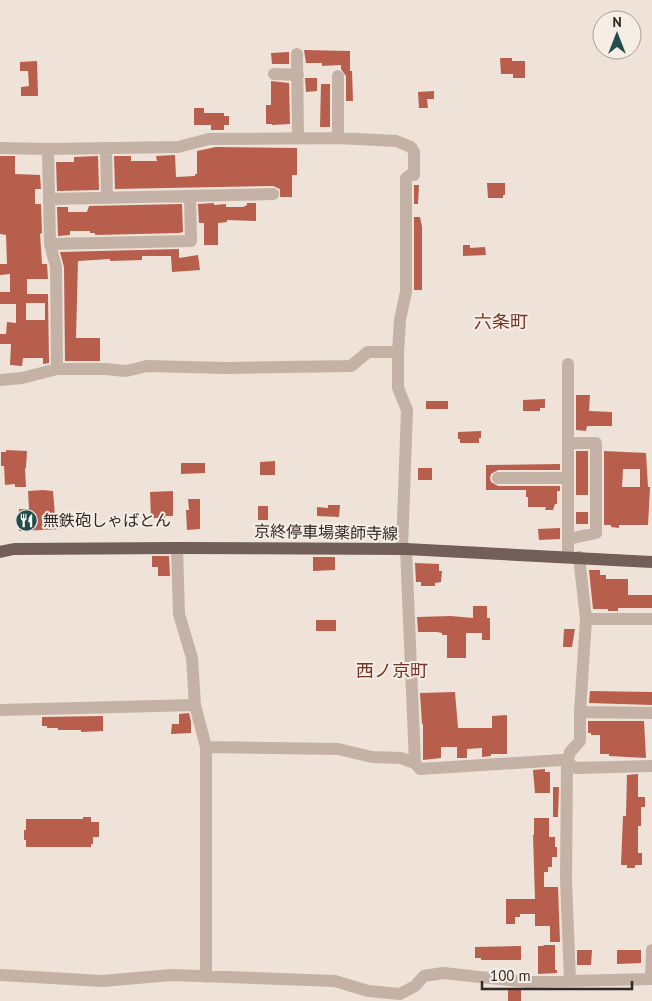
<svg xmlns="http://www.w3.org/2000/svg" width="652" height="1001" font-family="'PT Sans','Noto Sans JP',sans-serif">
<rect width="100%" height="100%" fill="#eee2d9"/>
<!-- building -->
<path fill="#b85e4d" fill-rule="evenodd" d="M304,50L350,51V71H352L353,101H346V76L341,69V65L322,66V63H306Z
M289,52V64H272L271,53Z
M500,58H512V61H525V78H513V74H501Z
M37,61L38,96H21V87L29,86L28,71H20V62Z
M305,78H317V91L306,92Z
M271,81L289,83L290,124L272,125V124H266V105H271Z
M321,84H330V127H320Z
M434,91V99H427L428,108H419L418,92Z
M194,108H204V113H224V116H229V125H224V130H211V125H194Z
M216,147L297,148V175H292V197H280V189L273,186L115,189L114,156H131V161H157L156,156L175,155L176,177L195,176V174H197V151Z
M0,156H15V174L40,175L41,189H35V204H41L42,233L40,234L42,264H47L48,279H27V294H48L49,363L43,364V358H23L22,366L10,365L11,344H0V334H6L7,322L16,323V304H0V292H10V274L0,275V264H7L6,235L0,234ZM26,303H45V320H26Z
M98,156L99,190L57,191L56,162H74V157Z
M487,183H505V195H503V198H488Z
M414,185H419L418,204H414Z
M214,203V205L226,204V207H243L247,205V203H256V221L227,220V222L218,223V245H204V223H199L198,204Z
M182,204L183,232L179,233L95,235V233H90V231H70V235L58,236L57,207H68V212H87L89,206Z
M414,217H420L422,227V290H414Z
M463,245H470V248L485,247L486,255L463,256Z
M179,249V258L198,255L200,270L172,272L171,256H142V260L110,261V259L78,261L76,338H100V361H65L64,267L60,252Z
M576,395H590L589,411L612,412V426H587L586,431L576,430Z
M545,399V408H540V411H523V400Z
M426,401H448V409H426Z
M481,431V438H479V443H460V439H458V432Z
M6,450L27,451L26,468H25L26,487H15V484L5,485L4,466H1V452H6Z
M576,451H588V495H576Z
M604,451L646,453L648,487H650L648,525H619V528L611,527V525H604ZM623,469H640V487H622Z
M275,461V475H260V462Z
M181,463H205V473L181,474Z
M560,464V470H498L491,474L490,478L491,482L498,486H560V491H557V504H555L553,510H545L546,507H528V497H526V490H486V465Z
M418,468H432V480H418Z
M43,490L53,491L55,516H62V529L19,531V509H29L28,491Z
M173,491V516H165V518H151L150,492Z
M188,499H200V529L187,530L186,510H189Z
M328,505H340L339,517L317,516V507L328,508Z
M258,506H268V520H258Z
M576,512H588V524H576Z
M560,528V539L539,540L538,529Z
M152,556H169L170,576H158V567H152Z
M313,557H335V570L313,571Z
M415,563L439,564V571H442L441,582L435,583V586H421V582H416Z
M589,570H600V575H606V579H628V595H652V608H618V611H608V609H593Z
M473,606H487V618H490V640H482V633H466V658H447V635H442V633L437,632H418L417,617L451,616L473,618Z
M316,620H336V631H316Z
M564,629H575L572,647H563Z
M590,691L652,692V705L589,703Z
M455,692L458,728H492V716L507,715V754H491V756L482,757V748L467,749V758H457V747H441V758L423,760V724H422L420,693Z
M189,713L191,722V733L171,734L172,724H179V714Z
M103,716V731L81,732V730H58V728H47V726H42V717Z
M588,721H644L646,758L609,756V754H600V735H591V733H588Z
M545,769V772H550V793H535L533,770Z
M638,774V797H645V807H641V826H638V853H642V865H635V868H627V865H621L623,816H626L627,775Z
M553,787H559L558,817H553Z
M83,817H91V822H99V837H93V844H91V847H26V840H24V830H26V819H83Z
M534,818H549V837H555V847H557V857H552V867H548V872H544V887H558L560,942H550V926H535V914H520V917H515V924H506V899H535L533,835H534Z
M543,945H555V970H557V973L538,974V946H544Z
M521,946V960H481V958H475V947Z
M577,950H592L591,965H577Z
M617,950H641V963L617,964Z
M508,989L521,990V1001H508Z"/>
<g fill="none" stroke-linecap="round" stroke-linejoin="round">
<!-- minor -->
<path stroke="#c4b2a7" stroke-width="12" d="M297,54L298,138
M274,74L298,75
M338,76V138
M0,148L48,149L178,147L209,139L338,138L396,141L411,147L414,152V175H410L406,178V292L400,320L398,352V388L407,410L402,549
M106,148L107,197
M48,149L50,244L56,267L57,369
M49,199L273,194
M50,244L191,241L190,196
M0,380L22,378L57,369H105L126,371L147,366L226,368L351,366L368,352H398
M498,478H568
M568,539L596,533V443H568
M177,548L179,614L192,658L195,705L206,747V977
M406,549L415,763L420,769L562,760L576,768L652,766
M568,557V364
M586,619H652
M0,710L195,705
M580,712L652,713
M206,747L338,749L372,757L401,758L415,763
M0,975L102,981L172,975L335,981L368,991L400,994L415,986L424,976L443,973L527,982L652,979
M651,979L652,950
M570,981L566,879L567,763L570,752L580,741V712L586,619L579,557"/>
<!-- major -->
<path stroke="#725f59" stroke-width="12" d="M0,552L14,549L177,548L406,549L652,562"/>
</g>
<!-- icons -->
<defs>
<symbol id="restaurant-disc" viewBox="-11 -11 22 22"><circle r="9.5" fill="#214e4d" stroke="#f6ede5"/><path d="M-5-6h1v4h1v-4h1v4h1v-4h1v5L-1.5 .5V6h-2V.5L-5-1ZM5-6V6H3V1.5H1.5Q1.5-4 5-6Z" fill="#fff"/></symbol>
</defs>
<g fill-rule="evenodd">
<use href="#restaurant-disc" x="14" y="508" width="25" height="25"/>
</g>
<g text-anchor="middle" stroke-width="4" stroke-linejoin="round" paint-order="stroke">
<!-- poi labels -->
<g font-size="16" fill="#322926" stroke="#f6ede5" text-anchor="start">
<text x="43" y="526">無鉄砲しゃばとん</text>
</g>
<!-- street labels -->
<g font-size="16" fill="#322926" stroke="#f6ede5">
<text transform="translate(326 532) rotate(1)" y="6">京終停車場薬師寺線</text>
</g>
<!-- neighbourhood labels -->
<g font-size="18" fill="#773529" stroke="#f6ede5">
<text x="501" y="328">六条町</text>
<text x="392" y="677">西ノ京町</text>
</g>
</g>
<!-- north arrow -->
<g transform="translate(617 35)"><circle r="24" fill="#f6ede5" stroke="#a89f99"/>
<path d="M0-4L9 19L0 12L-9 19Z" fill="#214e4d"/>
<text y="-8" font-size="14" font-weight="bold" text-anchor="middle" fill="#322926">N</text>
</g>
<!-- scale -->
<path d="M482 981v8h150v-8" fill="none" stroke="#322926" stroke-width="2.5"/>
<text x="490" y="981" font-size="15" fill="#322926" stroke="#f6ede5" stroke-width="4" paint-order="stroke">100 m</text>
</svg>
